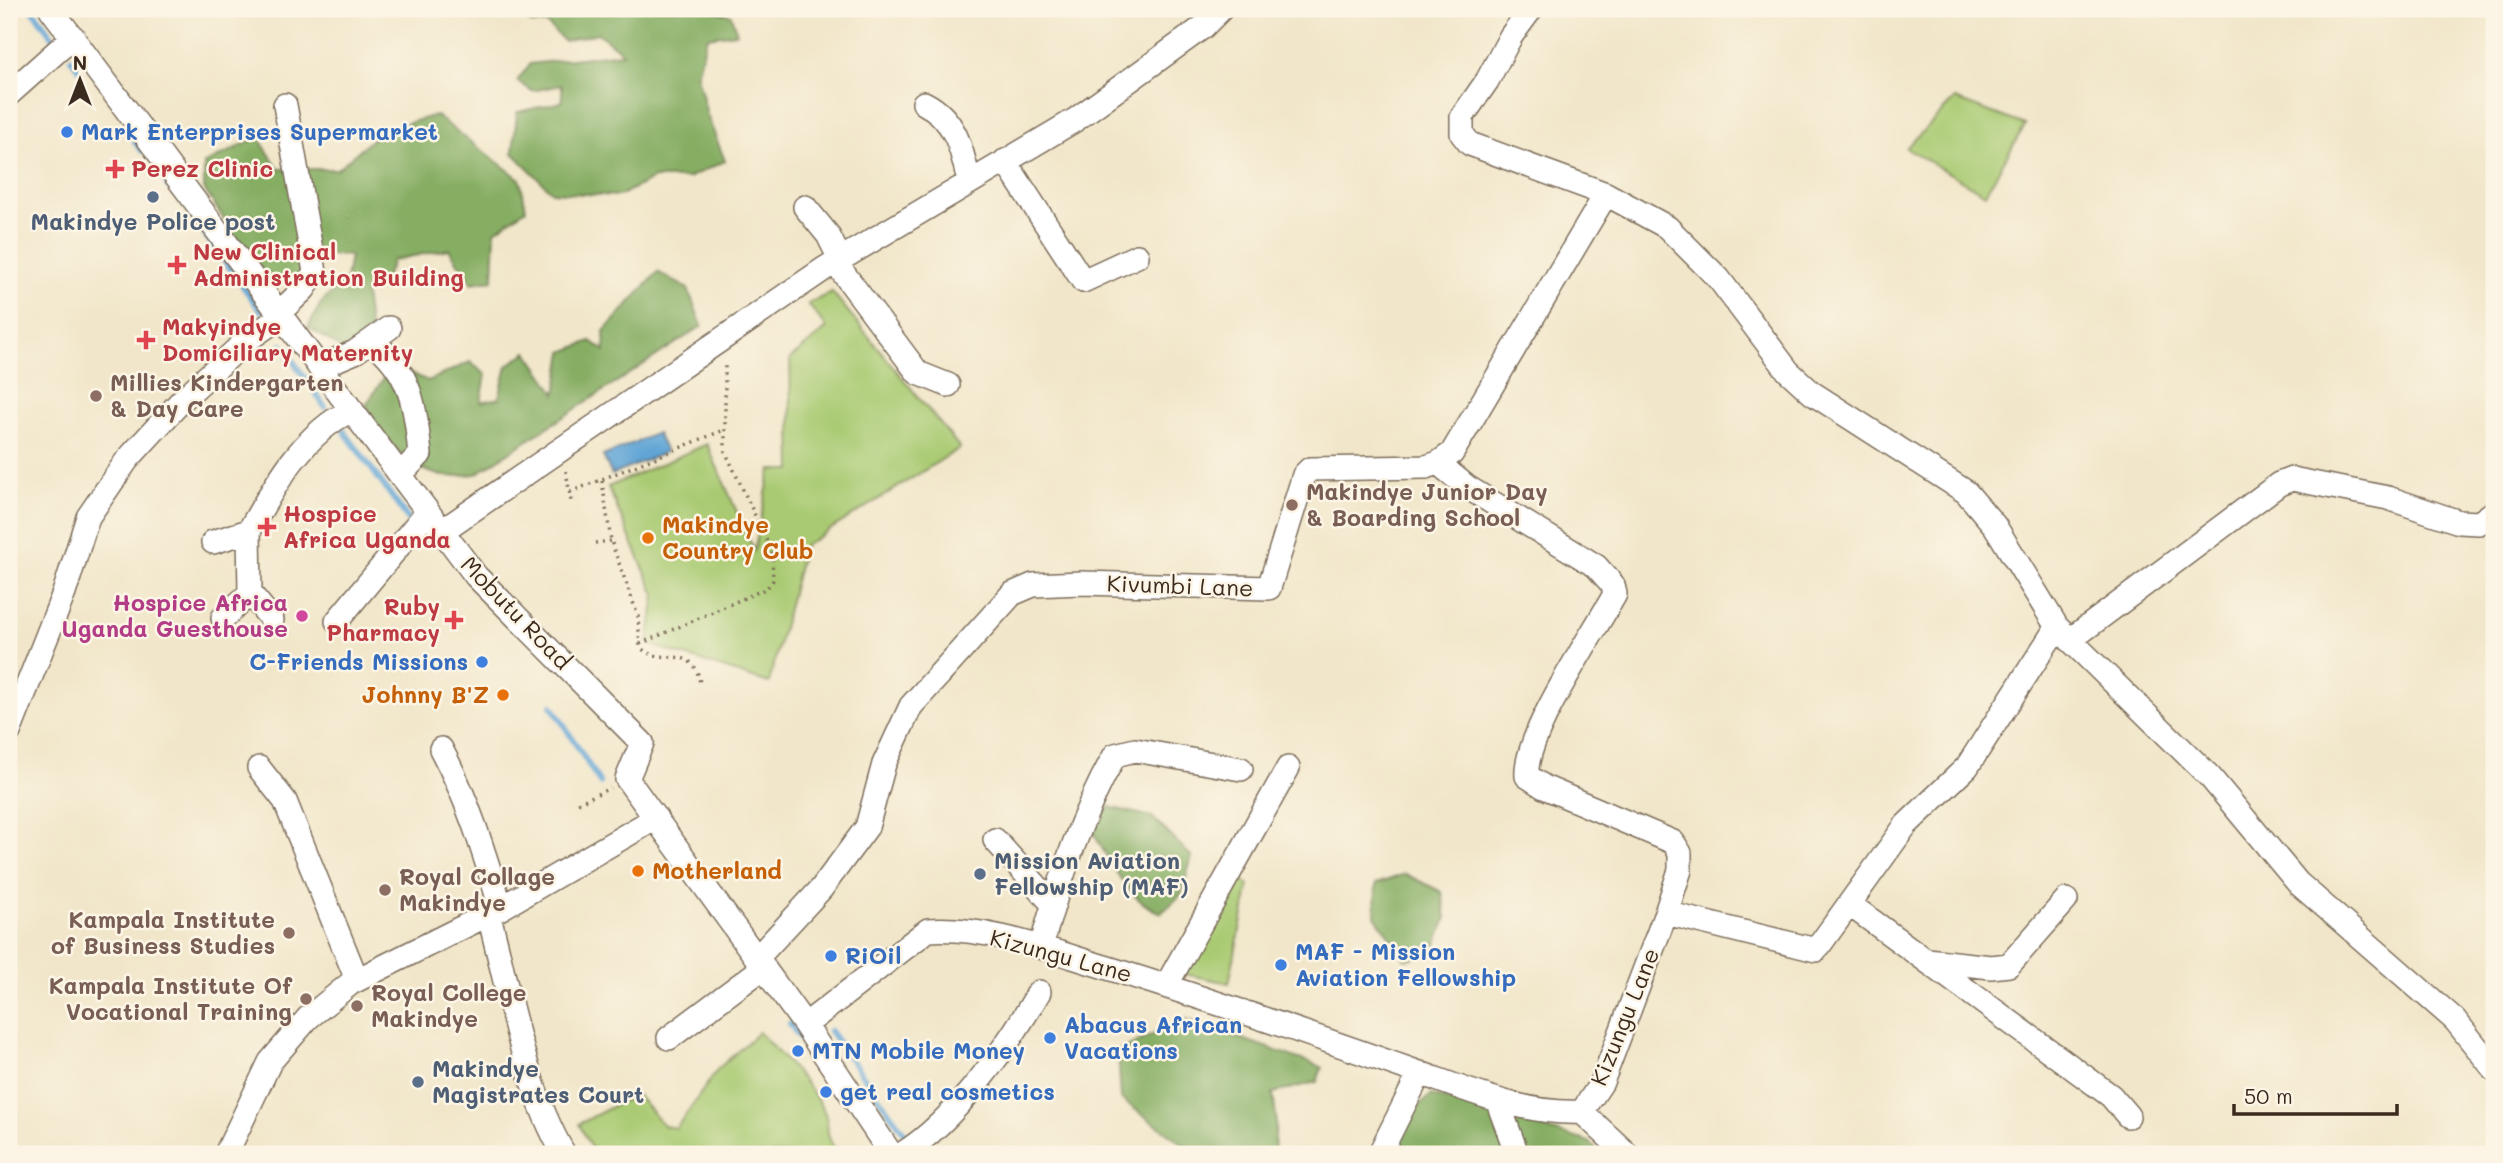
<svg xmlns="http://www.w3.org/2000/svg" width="2503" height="1163" font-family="Mali,sans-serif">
<rect width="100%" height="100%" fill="#fcf5e5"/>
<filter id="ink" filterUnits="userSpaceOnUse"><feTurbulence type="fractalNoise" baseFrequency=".0143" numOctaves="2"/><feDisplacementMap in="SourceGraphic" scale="14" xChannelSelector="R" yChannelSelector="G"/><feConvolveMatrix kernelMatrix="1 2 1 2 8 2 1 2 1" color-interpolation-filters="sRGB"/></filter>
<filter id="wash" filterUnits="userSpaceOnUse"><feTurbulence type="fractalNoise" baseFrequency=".00686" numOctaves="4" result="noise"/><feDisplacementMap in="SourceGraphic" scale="28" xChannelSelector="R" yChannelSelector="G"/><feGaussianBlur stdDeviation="1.57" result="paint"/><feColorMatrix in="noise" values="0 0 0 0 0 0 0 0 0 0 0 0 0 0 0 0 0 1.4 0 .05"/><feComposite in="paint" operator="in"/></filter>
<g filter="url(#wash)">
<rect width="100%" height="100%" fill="#f1e6c9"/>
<!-- green -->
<path fill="#a9ca72" stroke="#727a48" stroke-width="2" d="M1955,99L2025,125L1985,194L1906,148Z
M832,292L960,448L804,546L769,683L648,644L655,595L608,487L707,444L754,551L771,470H792L790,359L827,328L808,304Z
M1230,872L1249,885L1229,983L1184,974Z
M759,1032C780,1056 807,1080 823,1109C833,1128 820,1133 840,1154H594L579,1124L636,1094L664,1126L676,1128L718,1069Z"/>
<!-- forest -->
<path fill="#86ae64" stroke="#606c41" stroke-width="2" d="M513,9H705L731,15L737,33L707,37L697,75L707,115L725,161L688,178H654L619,196L552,192L513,153L517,112L562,102V85L532,91L517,81L530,64L623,53L598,33L564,41L546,23L532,24Z
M435,115L520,179L526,209L495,231L493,280L471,283L449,249L393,260L384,281L365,294L370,330L348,353L308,327L321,303L346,279L350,255H324L293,279L270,280L235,236L204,189V164L258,137L279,169H337L382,131Z
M658,272L688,289L702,326L476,474C464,475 448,478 438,475C403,465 381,435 366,405L387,373L408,372L428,381L470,362L486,375L481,402L499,398L507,366L527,352L556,394L563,352L591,341L605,351L604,331Z
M1109,807L1152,817L1192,857L1181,895L1161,913C1128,901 1110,862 1093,832Z
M1405,874L1442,892L1446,919L1433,952L1406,960L1375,916L1376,884Z
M1186,1019L1322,1067L1317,1082L1273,1093L1276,1117L1274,1154H1197L1121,1099L1118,1051Z
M1431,1095L1590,1142L1600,1154H1394L1398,1151V1123Z"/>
<!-- water -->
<path fill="#61a5d6" stroke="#4e687a" stroke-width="2" d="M657,433L666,452L612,475L603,456Z"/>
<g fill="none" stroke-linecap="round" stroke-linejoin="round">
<!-- stream -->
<path stroke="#61a5d6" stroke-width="6" d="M32,9L54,39
M71,59L79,69
M135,142L142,151
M164,180L169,188
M192,216L261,311
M282,345L325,407
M344,431L411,523
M417,532L426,545
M552,706L600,783
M790,1024L805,1046
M830,1031L909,1139"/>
</g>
</g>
<g filter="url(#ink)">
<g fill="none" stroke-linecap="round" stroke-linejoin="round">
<defs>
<path id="minor" d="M51,9L476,576L642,743L627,779L805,1025L891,1154
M1531,9L1511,36L1487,81L1462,117V134L1470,144L1606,194L1667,227L1719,279L1788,371L1812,393L1966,492L1995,526L2057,627L2210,777L2298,883L2455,1020L2494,1069
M9,94L73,37
M924,103C956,119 962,150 969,182
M1005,161L1083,281L1137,256
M805,207L828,235L840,259
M835,262L918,373L948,385
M279,313L304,289L315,272L285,105
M372,341C412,373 415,406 420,454L400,475
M319,367L355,352L389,328
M442,531L824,269L1075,120L1203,27L1221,9
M213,542L249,531C274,486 303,433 352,410
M250,593L272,620
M223,618L250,593L249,531
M337,621L427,512
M2070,640L2279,484L2292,479L2388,498L2459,522L2479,523L2494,512
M9,732L64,593L88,517L127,460L183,399L247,340L282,316
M441,749C468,799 484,853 501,908
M259,768L285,801L357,980
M995,840L1053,904
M1849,904L2111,1096L2128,1116
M488,912C509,990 523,1084 564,1154
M1666,913L1816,950L1906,825L1967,767L2057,627
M1041,947C1059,883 1081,814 1115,755L1135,750L1241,769
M757,958L821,889L867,827L884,764L911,706L1012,594L1033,585L1081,583L1269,588L1304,475L1310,469L1426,467L1438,463L1452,453L1606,194
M1927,960L1991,967L2009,965L2066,900
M1166,986L1288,768
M805,1025L928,930C988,926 1051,951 1108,968C1211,1000 1312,1035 1414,1071C1468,1090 1524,1115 1582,1112L1602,1082L1666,913L1680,870V853L1673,842L1544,787L1527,776C1523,736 1594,633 1615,594L1613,585L1596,566L1467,487L1438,463
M669,1038L764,967
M1497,1100L1517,1154
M1582,1112L1627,1154
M1382,1149L1420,1073
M226,1154L270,1062L308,1018L351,983L501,908L656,818
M902,1154C956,1120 1007,1047 1039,992"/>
</defs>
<!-- minor casing -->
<use href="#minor" stroke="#7b6c5a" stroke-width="26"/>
<!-- path -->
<path stroke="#7b6c5a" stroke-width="3.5" stroke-dasharray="2 5" stroke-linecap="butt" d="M566,471L571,501
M602,481L611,541L638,616L640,647C660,668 695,641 700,684
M570,492L724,430
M595,543L611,541
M640,644L767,588L773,580L772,552L725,451V363
M578,803L610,788"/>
<!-- minor -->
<use href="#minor" stroke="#fff" stroke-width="23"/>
</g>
</g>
<!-- markers -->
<g fill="#3f7fe0" stroke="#fcf5e5" stroke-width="2.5">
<circle cx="67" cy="132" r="7"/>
<circle cx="482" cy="662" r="7"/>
<circle cx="831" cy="956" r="7"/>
<circle cx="1281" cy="965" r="7"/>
<circle cx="1050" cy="1038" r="7"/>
<circle cx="798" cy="1051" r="7"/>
<circle cx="826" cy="1092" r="7"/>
</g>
<g fill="#e0444e" stroke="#fcf5e5" stroke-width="2.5">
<path d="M111.5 158.5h7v7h7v7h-7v7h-7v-7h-7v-7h7z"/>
<path d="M173.5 254.5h7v7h7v7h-7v7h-7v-7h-7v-7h7z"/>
<path d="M142.5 329.5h7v7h7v7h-7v7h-7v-7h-7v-7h7z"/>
<path d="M263.5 516.5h7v7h7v7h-7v7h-7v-7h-7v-7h7z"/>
<path d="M450.5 609.5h7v7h7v7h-7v7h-7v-7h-7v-7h7z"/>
</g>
<g fill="#5c6f8a" stroke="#fcf5e5" stroke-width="2.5">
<circle cx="153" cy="197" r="7"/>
<circle cx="980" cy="874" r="7"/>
<circle cx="418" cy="1082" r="7"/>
</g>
<g fill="#8d6e63" stroke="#fcf5e5" stroke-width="2.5">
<circle cx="96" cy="396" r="7"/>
<circle cx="1292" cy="505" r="7"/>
<circle cx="385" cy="890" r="7"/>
<circle cx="289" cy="933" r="7"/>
<circle cx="306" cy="999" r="7"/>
<circle cx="357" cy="1006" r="7"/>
</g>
<g fill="#e8710a" stroke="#fcf5e5" stroke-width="2.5">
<circle cx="648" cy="538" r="7"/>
<circle cx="503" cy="695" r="7"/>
<circle cx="638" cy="871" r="7"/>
</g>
<circle fill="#d1479c" stroke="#fcf5e5" stroke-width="2.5" cx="302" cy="616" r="7"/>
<g text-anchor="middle" stroke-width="5" stroke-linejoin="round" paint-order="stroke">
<!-- shop labels -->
<g font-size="23" font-weight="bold" fill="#366cbe" stroke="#fcf5e5" text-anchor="start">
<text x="81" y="140">Mark Enterprises Supermarket</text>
<text x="468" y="670" text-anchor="end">C-Friends Missions</text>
<text x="1295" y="960">MAF - Mission<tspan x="1295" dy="26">Aviation Fellowship</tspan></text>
<text x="845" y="964">RiOil</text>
<text x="1064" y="1033">Abacus African<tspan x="1064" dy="26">Vacations</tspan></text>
<text x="812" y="1059">MTN Mobile Money</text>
<text x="840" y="1100">get real cosmetics</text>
</g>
<!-- health labels -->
<g font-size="23" font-weight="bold" fill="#be3a42" stroke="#fcf5e5" text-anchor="start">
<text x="131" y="177">Perez Clinic</text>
<text x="193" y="260">New Clinical<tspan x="193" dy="26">Administration Building</tspan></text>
<text x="162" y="335">Makyindye<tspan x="162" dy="26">Domiciliary Maternity</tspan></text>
<text x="283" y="522">Hospice<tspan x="283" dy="26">Africa Uganda</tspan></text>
<text x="440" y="615" text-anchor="end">Ruby<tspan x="440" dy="26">Pharmacy</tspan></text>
</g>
<!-- service labels -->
<g font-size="23" font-weight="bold" fill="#4e5e75" stroke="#fcf5e5" text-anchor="start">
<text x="153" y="230" text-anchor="middle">Makindye Police post</text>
<text x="994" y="869">Mission Aviation<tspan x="994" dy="26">Fellowship (MAF)</tspan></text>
<text x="432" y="1077">Makindye<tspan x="432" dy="26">Magistrates Court</tspan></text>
</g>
<!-- education labels -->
<g font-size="23" font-weight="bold" fill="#785e54" stroke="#fcf5e5" text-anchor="start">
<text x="110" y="391">Millies Kindergarten<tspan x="110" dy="26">&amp; Day Care</tspan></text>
<text x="1306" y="500">Makindye Junior Day<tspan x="1306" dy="26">&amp; Boarding School</tspan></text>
<text x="399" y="885">Royal Collage<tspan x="399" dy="26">Makindye</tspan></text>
<text x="275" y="928" text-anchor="end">Kampala Institute<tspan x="275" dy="26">of Business Studies</tspan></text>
<text x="292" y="994" text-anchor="end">Kampala Institute Of<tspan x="292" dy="26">Vocational Training</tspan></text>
<text x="371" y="1001">Royal College<tspan x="371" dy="26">Makindye</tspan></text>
</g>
<!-- food labels -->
<g font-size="23" font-weight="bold" fill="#c56008" stroke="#fcf5e5" text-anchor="start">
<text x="662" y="533">Makindye<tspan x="662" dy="26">Country Club</tspan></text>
<text x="489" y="703" text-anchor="end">Johnny B'Z</text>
<text x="652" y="879">Motherland</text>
</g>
<!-- street labels -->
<g font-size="23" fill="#3b2a1e" stroke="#fcf5e5">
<text transform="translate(1180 586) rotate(2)" y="8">Kivumbi Lane</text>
<text transform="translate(516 613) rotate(46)" y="8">Mobutu Road</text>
<text transform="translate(1061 956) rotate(15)" y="8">Kizungu Lane</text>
<text transform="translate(1625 1017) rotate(-68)" y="8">Kizungu Lane</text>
</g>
<!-- hotel labels -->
<g font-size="23" font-weight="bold" fill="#b23c85" stroke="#fcf5e5" text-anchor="end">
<text x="288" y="611">Hospice Africa<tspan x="288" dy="26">Uganda Guesthouse</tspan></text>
</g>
</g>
<!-- margin -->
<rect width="2503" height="1163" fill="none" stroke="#fcf5e5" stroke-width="35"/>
<!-- north arrow -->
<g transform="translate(80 80)" stroke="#fcf5e5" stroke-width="5" paint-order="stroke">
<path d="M0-5L12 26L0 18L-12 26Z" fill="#3b2a1e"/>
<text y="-10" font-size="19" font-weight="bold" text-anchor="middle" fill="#3b2a1e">N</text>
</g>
<!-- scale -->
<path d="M2234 1104v10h163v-10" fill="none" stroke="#3b2a1e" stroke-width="3.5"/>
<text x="2244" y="1104" font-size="21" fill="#3b2a1e" stroke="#fcf5e5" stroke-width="5" paint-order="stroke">50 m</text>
</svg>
